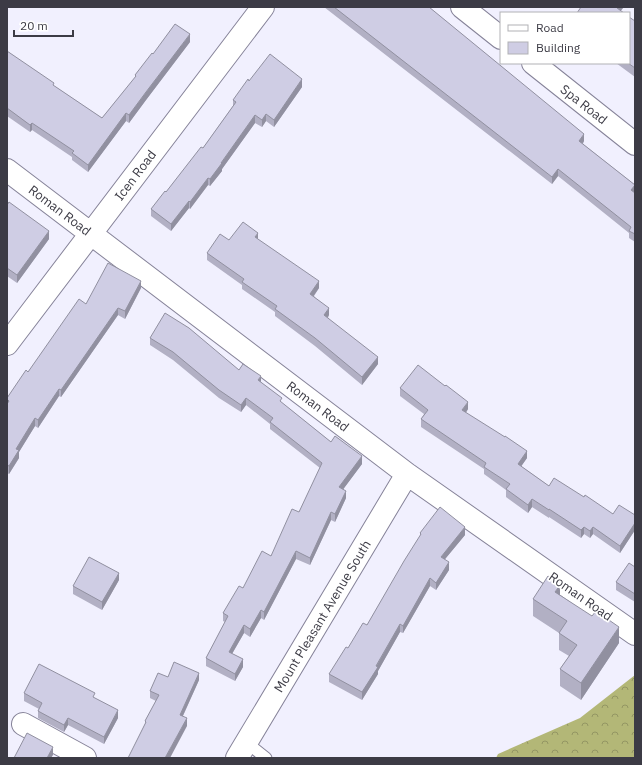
<svg xmlns="http://www.w3.org/2000/svg" width="642" height="765" font-family="'IBM Plex Sans',sans-serif">
<defs>
<pattern id="forest-crowns" width="20" height="18" patternUnits="userSpaceOnUse"><rect width="20" height="18" fill="#b3b777"/><path d="M2 6a3 3 0 1 1 6 0M12 15a3 3 0 1 1 6 0" fill="none" stroke="#939663"/></pattern>
</defs>
<rect width="100%" height="100%" fill="#f1f0fe"/>
<!-- forest -->
<path fill="url(#forest-crowns)" d="M635,675V758H496L498,754L580,718Z"/>
<g fill="none" stroke-linecap="round" stroke-linejoin="round">
<defs>
<path id="service" d="M247,743L266,758"/>
<path id="minor" d="M7,170L407,474L635,634
M7,344L263,7
M23,724L85,758
M237,758L407,474"/>
<path id="tertiary" d="M462,7L501,38
M533,63L635,144"/>
</defs>
<!-- service casing -->
<use href="#service" stroke="#868399" stroke-width="13"/>
<!-- minor casing -->
<use href="#minor" stroke="#868399" stroke-width="24"/>
<!-- tertiary casing -->
<use href="#tertiary" stroke="#868399" stroke-width="24"/>
<!-- service -->
<use href="#service" stroke="#fff" stroke-width="11"/>
<!-- minor -->
<use href="#minor" stroke="#fff" stroke-width="22"/>
<!-- tertiary -->
<use href="#tertiary" stroke="#fff" stroke-width="22"/>
</g>
<!-- wall -->
<path fill="#b2b0c4" d="M324,7H429L584,141L583,144L635,185V242L629,238V233L558,176L552,184Z
M635,21V77L616,63H629Z
M190,42L146,100L129,123L126,121L88,172L72,160V157L32,130L30,132L7,116V51L54,86L102,118L135,78V75L153,54Z
M249,81L302,87L274,127L266,121L262,127L255,123L222,169V171L210,186L208,185L190,209L189,208L171,231L151,216V209L166,192L203,148L233,106V100Z
M7,205L49,239L17,283L7,276Z
M258,239L319,288L314,296L329,315L328,318L378,364L362,385L315,346L275,316V312L242,289V285L207,260V253L229,240Z
M141,288L125,319L118,315L61,397L59,396L38,428L35,426L19,452V458L9,474L7,473V398L28,372L86,304Z
M150,338L239,370L261,382L282,403L331,442L362,464L343,489L346,498L335,522L331,520L310,565L296,559L264,620L261,618L250,637L244,633L232,654L243,667L235,681L206,666V658L225,622L223,621V613L243,588L271,556L299,512L320,468L270,429V424L246,405L241,412L219,398L173,360L150,345Z
M400,388L468,409L466,413L527,458L521,466L549,486L584,497L613,514L635,515V530L620,553L593,534L590,538L584,534L581,538L549,517V518L532,507L528,513L506,497V490L484,474V469L421,427V419L424,414L400,396Z
M420,533L465,535L445,559L449,570L436,590L430,586L403,633L400,632L378,671V674L362,700L329,682V674L367,625L420,537Z
M635,567V602L616,590V582Z
M119,580L102,610L73,594V586Z
M560,595L619,643L581,700L560,686V669L569,656L559,650V633L533,616V599Z
M168,677L199,680L183,716L187,726L136,743L145,724V721L156,701L150,698V691Z
M24,693L95,698L118,718L104,744L68,725L64,732L38,718V711L39,709L24,701Z"/>
<!-- shaded-wall -->
<path fill="#9190a0" d="M617,7H624L619,13H617Z
M190,34V42L146,100L129,123V115Z
M302,79V87L274,127V120Z
M126,113V121L88,172V165Z
M266,114V121L262,127V120Z
M255,115V123L222,169V171L210,186V179Z
M32,123V130L30,132V125Z
M584,134V141L579,148V141Z
M558,169V176L552,184V177Z
M208,178V185L190,209V202Z
M635,185V193L631,190Z
M189,201V208L171,231V224Z
M49,231V239L17,283V275Z
M258,233V240L255,237Z
M141,281V288L125,319V311Z
M319,281V288L310,301V294Z
M118,308V315L61,397V390Z
M329,308V315L324,322V315Z
M378,357V364L362,385V377Z
M261,376V384L258,380Z
M59,389V396L38,428V420Z
M246,398V405L241,412V405Z
M468,402V409L462,418V410Z
M35,418V426L19,452V458L9,474V466L16,449Z
M527,451V458L518,471V464Z
M362,456V464L339,495V487Z
M346,491V498L335,522V514Z
M532,499V507L528,513V505Z
M331,512V520L310,565V558Z
M635,523V530L620,553V546Z
M465,527V535L441,564V557Z
M584,527V534L581,538V530Z
M593,527V534L590,538V531Z
M296,551V559L264,620V612Z
M449,562V570L436,590V583Z
M119,573V580L102,610V602Z
M430,578V586L403,633V626Z
M560,585V601L555,592Z
M261,610V618L250,637V629Z
M400,624V632L378,671V674L362,700V692Z
M244,625V633L229,659V652Z
M619,627V643L581,700V683Z
M243,659V667L235,681V674Z
M199,673V680L180,722V715Z
M118,710V718L104,744V737Z
M68,718V725L64,732V725Z
M187,718V726L170,758H165Z
M53,747V755L51,758H47Z"/>
<!-- building -->
<path fill="#cfcde4" stroke="#9190a0" d="M334,7H429L584,134L579,141L635,185L631,190L635,193V234L629,231L631,227L558,169L552,177Z
M581,7H617V8L624,13H577Z
M629,17L635,21V68L628,63H629Z
M175,24L190,34L146,92L129,115L126,113L88,165L72,153L74,151L32,123L30,125L7,108V51L54,83L53,85L102,118L136,76L135,75L152,53L153,54Z
M270,54L302,79L274,120L266,114L262,120L255,115L221,163H222L210,179L208,178L190,202L189,201L171,224L151,209L165,191L166,192L201,147L203,148L236,102L233,100L248,79L249,81Z
M9,202L49,231L17,275L7,268V205Z
M243,222L258,233L255,237L319,281L310,294L329,308L324,315L378,357L362,377L315,338L275,309L277,306L242,282L244,279L207,253L220,234L229,240Z
M108,263L141,281L125,311L118,308L61,390L59,389L38,420L35,418L16,449L19,450L9,466L7,465V404L9,401L7,399V398L26,370L28,372L79,299L86,304Z
M165,313L189,328L239,370L243,364L261,376L258,380L282,398L280,401L331,442L335,436L362,456L339,487L346,491L335,514L331,512L310,558L296,551L264,612L261,610L250,629L244,625L229,652L243,659L235,674L206,658L228,616L223,613L239,586L243,588L262,551L271,556L292,509L299,512L322,463L270,422L273,418L246,398L241,405L219,390L173,352L150,338Z
M418,365L445,386L446,385L468,402L462,410L505,437V436L527,451L518,464L549,486L554,478L584,497L585,495L613,514L619,505L635,515V523L620,546L593,527L590,531L584,527L581,530L549,509V510L532,499L528,505L506,489L510,484L484,467L486,463L421,419L428,410L400,388Z
M440,507L465,527L441,557L449,562L436,583L430,578L403,626L400,624L376,666L378,667L362,692L329,674L346,647L348,648L363,623L367,625L404,561L421,534L420,533Z
M89,557L119,573L102,602L73,586Z
M629,563L635,567V594L616,582Z
M548,576L560,585L555,592L592,616L596,611L619,627L581,683L560,669L577,645L559,633L567,621L533,599Z
M174,662L199,673L180,715L187,718L165,758H128L146,722L145,721L159,695L150,691L158,673L168,677Z
M39,664L95,693L93,697L118,710L104,737L68,718L64,725L38,711L42,703L24,693Z
M27,733L53,747L47,758H14Z"/>
<g text-anchor="middle" stroke-width="3.5" stroke-linejoin="round" paint-order="stroke">
<!-- street labels -->
<g font-size="13" fill="#3c3b45" stroke="#fff">
<text transform="translate(584 104) rotate(38)" y="5">Spa Road</text>
<text transform="translate(135 175) rotate(-53)" y="5">Icen Road</text>
<text transform="translate(60 210) rotate(37)" y="5">Roman Road</text>
<text transform="translate(318 406) rotate(37)" y="5">Roman Road</text>
<text transform="translate(581 596) rotate(35)" y="5">Roman Road</text>
<text transform="translate(322 616) rotate(-59)" y="5">Mount Pleasant Avenue South</text>
</g>
</g>
<!-- border -->
<rect width="642" height="765" fill="none" stroke="#3c3b45" stroke-width="16"/>
<!-- legend -->
<rect x="500" y="12" width="130" height="52" fill="#ffffff" stroke="#b1b1b5"/>
<rect x="508" y="25" width="20" height="6" fill="#ffffff" stroke="#b1b1b5"/>
<text x="536" y="32" font-size="12" fill="#3c3b45">Road</text>
<rect x="508" y="42" width="20" height="12" fill="#cfcde4" stroke="#b1b1b5"/>
<text x="536" y="52" font-size="12" fill="#3c3b45">Building</text>
<!-- scale -->
<path d="M14 30v6h59v-6" fill="none" stroke="#3c3b45" stroke-width="2"/>
<text x="20" y="30" font-size="12" fill="#3c3b45" stroke="#ffffff" stroke-width="3" paint-order="stroke">20 m</text>
</svg>
